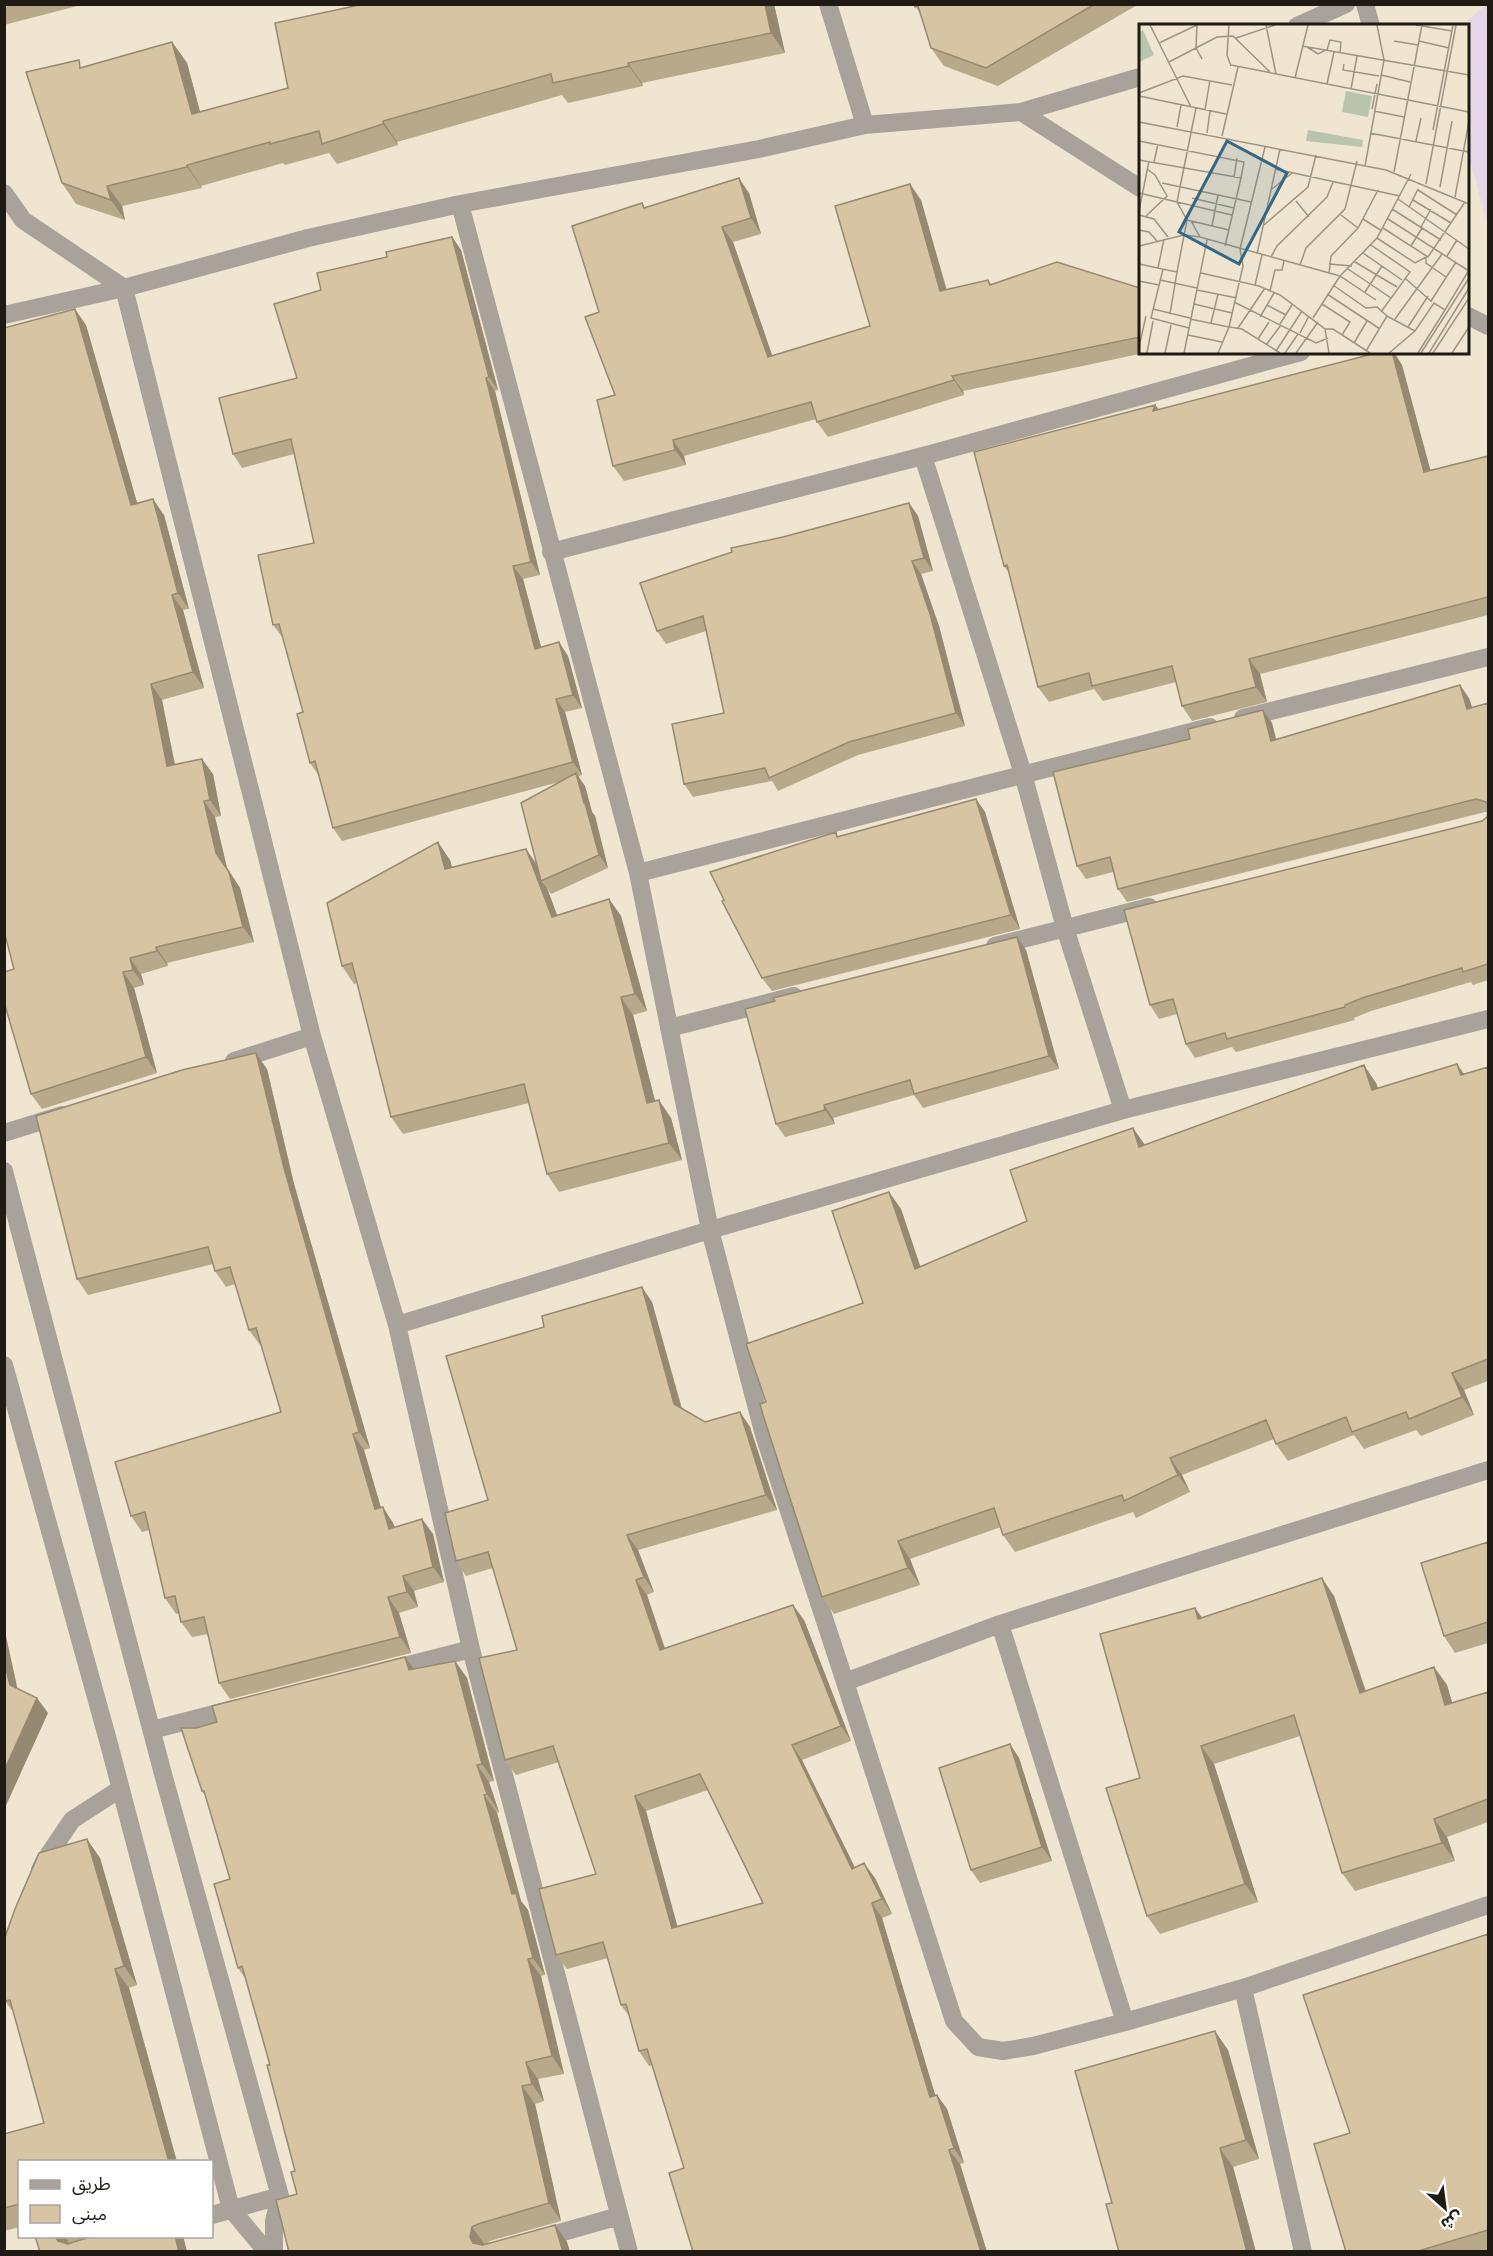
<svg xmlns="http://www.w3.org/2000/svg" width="1493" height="2256" font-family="'Archivo Narrow','Noto Sans Arabic',sans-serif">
<rect width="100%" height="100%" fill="#f0e5d0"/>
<!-- education -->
<path fill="#e7d6e8" d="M1487,4L1488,5V225L1468,154V26L1463,25Z"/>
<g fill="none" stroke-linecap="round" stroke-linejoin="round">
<!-- street -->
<path stroke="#a8a29a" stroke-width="18" d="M828,4L865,125
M1365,4L1371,26
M1297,26L1346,4
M1021,112L1140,188
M4,193L23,220L124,288L312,1036L397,1325L471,1649L629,2252
M460,204L638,873L710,1230L764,1435L845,1682
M4,315L124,288L308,238L460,204L759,149L865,125L1021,112L1140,77
M1468,316L1488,326
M923,456L1023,774L1065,928L1123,1110
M551,552L923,456L1301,352
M1243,718L1488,657
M638,873L1210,727
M995,946L1149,907
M669,1028L794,996
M234,1061L312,1036
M4,1133L62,1115
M4,1171L163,1774L280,2196L274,2221V2252
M397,1325L710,1230L1123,1110L1488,1019
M4,1365L109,1744L231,2209L267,2252
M1488,1470L1000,1624L845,1682L954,2021L978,2047L1003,2051L1033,2046L1125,2022L1243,1988L1488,1905
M1000,1624L1125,2022
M389,1670L471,1649
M152,1730L237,1708
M40,1870L45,1860L72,1820L120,1789
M1243,1988L1303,2252
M212,2215L280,2196
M493,2252L619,2216"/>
</g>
<!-- wall -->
<path fill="#b9a98b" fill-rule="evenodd" d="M4,4H85L4,25Z
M774,4L785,53L642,83L643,86L568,103L562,95L397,142L398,145L337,164L329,153L285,165L283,163L201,186L202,188L122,206L125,220L76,204L62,183L84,67L172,42L187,63L200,112Z
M914,4H1139L998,86L944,66L931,48L921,15Z
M749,193L761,234L733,242L772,356L870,326L921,200L947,290L988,280L991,284L1140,288V352H1149L963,391L964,395L828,437L817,422L816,419L684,456L686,465L624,481L613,466L615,395L599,312L642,203L645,208Z
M452,237L461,250L498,390L495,391L540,575L523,579L541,647L568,656L582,708L565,712L582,775L578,777L585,786L592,812L595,816L608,868L551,894L547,888L557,915L609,899L621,916L647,1011L633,1015L655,1101L671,1118L682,1160L559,1192L547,1174L529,1103L403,1134L391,1117L357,983L354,984L342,966L450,860L452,867L537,865L559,782L342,841L333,828L319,776L310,763L303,712L283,638L273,625L314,543L294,454L242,468L233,454L297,378L321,290L387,257Z
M86,325L137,503L164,515L189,609L183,610L204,688L162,700L175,764L213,774L221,816L215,817L227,868L240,888L254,942L167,963L168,966L141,974L144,985L134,988L157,1073L42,1109L31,1094L14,969Z
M1402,365L1430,471L1488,456V615L1260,674L1267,702L1192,721L1182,706L1176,682L1103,701L1094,689L1049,702L1038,687L1009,573L1004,566L1155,405L1159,409Z
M909,503L918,516L933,571L921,574L939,626L965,726L858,755L778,791L772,781L693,797L684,784L724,713L706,631L666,644L657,631L783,537Z
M1469,698L1472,708L1488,703V980L1473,985L1471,982L1371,1011L1354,1018L1355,1020L1236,1052L1232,1047L1195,1058L1186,1044L1177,1014L1159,1019L1150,1005L1482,821L1487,817L1488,813L1485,812L1127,902L1118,889L1113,872L1086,879L1077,866L1190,739L1263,710L1272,723L1276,740Z
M976,799L985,812L1020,929L772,991L762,978L839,836Z
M1026,950L1059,1069L923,1108L914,1095L833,1118L835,1124L785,1137L776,1124Z
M1488,1067V1381L1464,1390L1474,1415L1421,1436L1416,1430L1364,1449L1354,1435L1288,1461L1276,1444L1274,1439L1182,1475L1190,1492L1136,1518L1133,1512L1015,1552L1003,1535L1001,1527L910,1559L920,1585L834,1614L822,1597L766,1402L863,1303L889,1192L901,1209L920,1267L1027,1221L1133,1128L1144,1145L1376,1083L1378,1088L1464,1074Z
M267,1069L294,1184L370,1448L364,1450L381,1508L393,1523L395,1527L422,1519L433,1534L444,1582L414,1591L418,1607L399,1613L411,1653L230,1699L219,1683L208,1634L192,1637L181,1622L179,1613L176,1614L165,1598L150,1530L142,1532L131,1516L281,1412L262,1345H260L249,1330L235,1284L226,1287L215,1271L213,1264L88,1295L77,1279Z
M652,1302L682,1408L705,1422L740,1412L750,1427L777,1510L638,1550L654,1592L647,1595L665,1648L804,1620L851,1741L802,1760L855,1868L875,1878L892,1914L882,1918L935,2095L947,2109L964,2163L960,2164L987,2252H693L684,2168L652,2065L649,2066L639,2051L629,2016L621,2005L608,1958L567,1969L556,1955L596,1874L559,1762L516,1775L505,1760L517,1650L493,1568L466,1576L456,1561L488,1500ZM708,1790L763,1903L677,1927L646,1811Z
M1488,1542V1643L1455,1653L1444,1636Z
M1334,1596L1366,1691L1434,1667L1447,1685L1452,1703L1488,1692V1822L1447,1837L1455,1861L1355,1891L1342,1873L1300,1736L1214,1764L1258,1902L1160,1934L1147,1916L1140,1778L1195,1608L1202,1618Z
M405,1657L414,1669L455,1661L467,1678L494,1781L489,1782L499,1812L497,1813L521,1901L528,1910L545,1975L541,1976L564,2074L538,2079L544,2101L535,2104L561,2221L490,2241L485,2245L555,2225L567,2242L570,2252H289L297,2194L295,2171L270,2065L245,1978L238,1968L230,1879L206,1797L202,1791L196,1728L217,1722Z
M1010,1744L1019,1758L1052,1861L980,1883L971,1870Z
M100,1858L137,1985L129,1988L177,2162H20V2227L4,2231V2134L44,2123L14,2013L5,2001Z
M1488,1934V2252H1346L1350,2133Z
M1228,2050L1259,2159L1233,2167L1256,2252H1119L1112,2203Z
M35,2236H183L187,2252H40Z"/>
<!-- shaded-wall -->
<path fill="#968971" d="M765,4H774L785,53L771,33Z
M172,42L187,63L206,134L192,114Z
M628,63L642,83L643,86L629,66Z
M383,121L397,142L398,145L383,124Z
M187,165L201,186L202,188L187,167Z
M739,178L749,193L761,234L751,218Z
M910,184L921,200L951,307L940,291Z
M107,186L122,206L125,220L111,200Z
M722,227L733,242L778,372L768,357Z
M452,237L461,250L498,390L489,377Z
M75,309L86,325L142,520L131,505Z
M1392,352H1394L1402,365L1435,487L1424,472Z
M952,376L963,391L964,395L954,380Z
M486,378L495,391L540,575L531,562Z
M1155,405L1166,420L1153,411Z
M673,440L684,456L686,465L675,450Z
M153,499L164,515L189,609L178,593Z
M909,503L918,516L933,571L924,558Z
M912,561L921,574L939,626L965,726L956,713Z
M513,566L523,579L545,662L535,649Z
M172,595L183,610L204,688L193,672Z
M559,642L568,656L582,708L573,695Z
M1249,659L1260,674L1267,702L1256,687Z
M151,684L162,700L178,782L167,766Z
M1460,685L1469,698L1477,722L1467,709Z
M556,699L565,712L582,775L573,762Z
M1263,710L1272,723L1280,754L1271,741Z
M202,759L213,774L221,816L210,800Z
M576,773L585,786L592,812L595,816L608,868L599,855Z
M976,799L985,812L1020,929L1011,915Z
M204,801L215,817L227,868L240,888L254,942L243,927L216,853Z
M438,842L450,860L457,887L445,869Z
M526,849L538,866L541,881L547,888L564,934L552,917Z
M609,899L621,916L647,1011L635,994Z
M1017,937L1026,950L1059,1069L1049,1056Z
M156,947L167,963L168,966L157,951Z
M130,958L141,974L144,985L133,970Z
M123,972L134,988L157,1073L146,1057Z
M621,997L633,1015L660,1120L647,1103Z
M256,1053L267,1069L294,1184L370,1448L359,1432L284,1168Z
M1457,1064L1469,1081L1461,1075Z
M1364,1065L1376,1083L1384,1107L1372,1090Z
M659,1100L671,1118L682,1160L669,1143Z
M824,1105L833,1118L835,1124L825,1110Z
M1133,1128L1145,1145L1139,1147Z
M889,1192L901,1209L927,1286L915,1269Z
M642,1287L652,1302L684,1418L674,1404Z
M1452,1373L1464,1390L1474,1415L1462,1397Z
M740,1412L750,1427L777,1510L766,1495Z
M353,1434L364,1450L386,1525L375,1509Z
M1170,1458L1182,1475L1190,1492L1178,1475Z
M383,1507L393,1523L400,1544L389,1529Z
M422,1519L433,1534L444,1582L433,1567Z
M627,1535L638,1550L654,1592L644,1577Z
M898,1541L910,1559L920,1585L908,1568Z
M403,1576L414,1591L418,1607L407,1592Z
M1322,1578L1334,1596L1372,1711L1360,1693Z
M636,1580L647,1595L670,1665L660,1650Z
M388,1597L399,1613L411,1653L400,1637Z
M793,1605L804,1620L851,1741L841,1726Z
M1195,1608L1208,1626L1198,1619Z
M4,1627L20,1700L10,1685L4,1661Z
M405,1657L418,1674L409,1670Z
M455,1661L467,1678L494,1781L482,1764Z
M1434,1667L1447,1685L1458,1723L1445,1705Z
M37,1698L48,1713L4,1810V1771Z
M1010,1744L1019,1758L1052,1861L1042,1847Z
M792,1745L802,1760L863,1884L852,1869Z
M1201,1746L1214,1764L1258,1902L1245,1884Z
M477,1765L489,1782L499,1812L487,1794Z
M484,1795L497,1813L521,1901L528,1910L545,1975L533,1958L512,1894Z
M635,1796L646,1811L682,1943L672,1928Z
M1434,1819L1447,1837L1455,1861L1442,1843Z
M87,1839L100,1858L137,1985L124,1966Z
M864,1863L875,1878L892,1914L882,1899Z
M872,1903L882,1918L940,2111L930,2097Z
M528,1959L541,1976L564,2074L552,2056Z
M115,1969L129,1988L177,2162H169Z
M1215,2031L1228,2050L1259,2159L1246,2140Z
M526,2062L538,2079L544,2101L532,2084Z
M522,2086L535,2104L561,2221L549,2203Z
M937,2095L947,2109L964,2163L954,2148Z
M1220,2148L1233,2167L1256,2252H1247Z
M949,2150L960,2164L987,2252H981Z
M555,2225L567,2242L570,2252H563Z
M472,2227L485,2245L479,2252L470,2237Z
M55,2236H65L70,2245L65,2252Z
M175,2236H183L187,2252H179Z"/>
<!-- building -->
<path fill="#d7c4a2" stroke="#968971" stroke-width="1.5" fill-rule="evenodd" d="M364,4H765L771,33L628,63L629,66L553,83L551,74L383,121V124L322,144L319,131L270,144V142L187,165V167L107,186L111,200L62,183L26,72L79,60L80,68L172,42L192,114L288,88L275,23Z
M914,4H1095L986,68L931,48L918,6L915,7Z
M739,178L751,218L722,227L768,357L870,326L835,206L910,184L940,291L988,280L990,285L1057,262L1140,288V337L952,376L954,380L817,422L811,402L673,440L675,450L613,466L597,400L615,395L585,317L599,312L572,226L642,203L644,208Z
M452,237L489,377L486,378L531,562L513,566L535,649L559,642L573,695L556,699L573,762L333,828L315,761L310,763L297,714L303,712L279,624L273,625L258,555L314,543L291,439L233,454L219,398L297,378L274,304L321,290L317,273L387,257L386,252Z
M75,309L131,505L153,499L178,593L172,595L193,672L151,684L167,766L202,759L210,800L204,801L216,853L229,872L243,927L156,947L157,951L130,958L133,970L123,972L146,1057L31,1094L4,1002V972L14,969L4,931V328Z
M1380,352H1392L1424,472L1488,456V597L1249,659L1256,687L1182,706L1172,666L1092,686L1089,673L1038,687L1007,565L1004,566L974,452L1155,405L1153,411Z
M909,503L924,558L912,561L930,614L956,713L849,742L769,778L765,768L684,784L672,724L724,713L703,616L657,631L640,583L732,552L731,548L783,537Z
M1460,685L1467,709L1488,703V805L1486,802L1476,799L1118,889L1110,857L1077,866L1053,772L1190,739L1188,729L1263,710L1271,741Z
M576,773L584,803H585L599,855L541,881L521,803Z
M976,799L1011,915L762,978L722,901L724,900L710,872L836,832L837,837Z
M1488,812V964L1463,972L1462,968L1362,998L1345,1005V1007L1227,1039L1225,1033L1186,1044L1173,999L1150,1005L1124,910L1482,821L1487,817Z
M438,842L445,869L526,849L552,917L609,899L635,994L621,997L647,1103L659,1100L669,1143L547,1174L524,1084L391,1117L352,963L342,966L327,903Z
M1017,937L1049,1056L914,1094L910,1080L824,1105L825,1110L776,1124L745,1009L775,1001L773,998Z
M256,1053L284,1168L359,1432L353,1434L375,1509L383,1507L389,1529L422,1519L433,1567L403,1576L407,1592L388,1597L400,1637L219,1683L204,1617L181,1622L175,1596L165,1598L145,1512L131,1516L115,1462L281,1412L256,1328L249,1330L230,1267L215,1271L208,1247L77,1279L36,1116L182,1070Z
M1457,1064L1461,1075L1488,1067V1359L1452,1373L1462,1397L1409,1419L1406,1412L1352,1432L1346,1417L1276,1444L1266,1420L1170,1458L1178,1475L1124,1501L1122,1495L1003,1535L994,1508L898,1541L908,1568L822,1597L763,1415L760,1404L766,1402L746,1344L863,1303L832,1211L889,1192L915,1269L1027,1221L1010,1170L1133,1128L1139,1147L1364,1065L1372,1090Z
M642,1287L674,1404L705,1422L740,1412L766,1495L627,1535L644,1577L636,1580L660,1650L793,1605L841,1726L792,1745L852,1869L864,1863L882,1899L872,1903L930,2097L937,2095L954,2148L949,2150L981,2252H693L669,2173L684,2168L647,2049L639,2051L626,2004L621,2005L603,1942L556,1955L539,1889L596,1874L553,1746L505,1760L479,1658L517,1650L488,1552L456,1561L445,1513L488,1500L446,1356L544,1327L542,1316ZM700,1774L763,1903L672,1928L635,1796Z
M1488,1542V1622L1444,1636L1421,1563Z
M1322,1578L1360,1693L1434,1667L1445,1705L1488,1692V1799L1434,1819L1442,1843L1342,1873L1294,1715L1201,1746L1245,1884L1147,1916L1106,1788L1140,1778L1100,1634L1195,1608L1198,1619Z
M405,1657L409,1670L455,1661L482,1764L477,1765L487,1794L484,1795L512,1894L516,1893L533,1958L528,1959L552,2056L526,2062L532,2084L522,2086L549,2203L478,2224L472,2227L470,2237L473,2243L483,2245L555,2225L563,2252H289L276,2200L297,2194L291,2172L295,2171L267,2065H270L242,1966L238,1968L214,1884L230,1879L204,1791H202L181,1728H196L217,1722L212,1706Z
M4,1661L10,1685L37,1698L4,1771Z
M1010,1744L1042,1847L971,1870L939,1768Z
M87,1839L124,1966L115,1969L169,2162H20V2204L4,2208V2134L44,2123L10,2000L5,2001L4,1999V1940L15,1909L39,1853Z
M1488,1934V2230L1415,2252H1346L1314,2144L1350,2133L1303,1995Z
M1215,2031L1246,2140L1220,2148L1247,2252H1119L1106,2204L1112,2203L1075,2071Z
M35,2236H55L58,2241L68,2244L93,2236H175L179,2252H40Z"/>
<!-- overview -->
<g transform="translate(1139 24)">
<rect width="330" height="330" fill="#f0e5d0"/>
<path d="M169,106L224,116L223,123L167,117Z" fill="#b9c4af"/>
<path d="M207,67L233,72L229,93L203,88Z" fill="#b9c4af"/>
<path d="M4,6L15,31L0,38V8Z" fill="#b9c4af"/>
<path fill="none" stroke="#9c9485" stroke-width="1.5" d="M11,1L52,83M58,1L57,24L63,35M90,1L88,31L92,42M127,1L137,50M277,1L313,7M97,14L136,1M255,17L279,21M280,17L310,24M20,19L58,1M163,22L330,51M168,23L179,30L187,26M188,26L191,16L202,18L201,29M30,38L78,13L94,12L131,48M205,40L204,46L240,52M92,41L330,88M242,51L271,58M156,54L169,1M188,60L195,28M212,65L218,32M0,69L44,52L93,61M0,72L87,90M233,85L238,60M66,86L71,56M235,87L265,93M0,98L247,146L330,180M38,103L42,81M294,106L314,1M68,109L71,87M231,109L330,128M83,112L99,43M0,117L105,138L102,154L0,136M277,117L282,94M126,123L101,225L104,242L90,303L103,305L141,329M15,138L19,120M226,142L245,36L238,1M136,145L261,172M255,148L283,1M95,153L98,134M23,159L112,178M287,160L317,1M301,163L313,97M133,165L153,149M279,166L318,191M0,169L93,191M316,173L330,97M53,174L95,184M259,175L330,225M274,176L312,199M157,177L170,193M270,183L279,165M253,185L302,216M0,187L10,137M0,191L15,195L29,213M202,191L219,204M7,192L28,172L16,151L8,145M224,195L243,207M249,195L330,247M48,196L90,206M52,197L61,213M125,201L169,163L177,131M73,202L79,171M282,203L292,185M244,204L289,233L326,178M0,206L10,208L18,217M238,214L276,239L287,233V239L307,253M232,221L271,248L242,288M0,222L45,211L61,213L201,252L237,276M86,222L102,154M272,222L283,204M224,229L263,256M118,230L141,125M308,232L318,216M132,233L138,222L188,173L194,158M216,238L258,263M0,240L38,248L31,290M190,240L213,242M161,241L167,224L206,185L218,137M19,244L25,215M24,245L12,294L50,304M209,245L252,274M38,248L48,196L38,178L57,84M62,249L120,262L141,271L186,305L190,329M190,249L192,232L219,204L239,166M267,255L293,278M21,256L58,264M0,257L20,261M116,261L123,231M194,261L227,284L238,283L248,292M58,266L98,274M131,267L136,246H143L145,237M226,268L243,242M188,270L241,305M292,277L317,238M95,278L177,319L189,314M55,280L93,289M183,280L211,298L203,311M128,281L147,291M14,285L51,294M121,293L135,269M174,294L201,252L238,214L272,150M51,295L90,303L79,329M256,295L303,230M72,299L79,270M141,300L153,281M269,303L289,272M99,304L126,264M186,305H194L231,329M161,309L170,292M49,311L83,318M119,315L130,298M215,319L228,297M127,321L142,301M0,323L7,292M137,327L163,287M227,327L248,292L276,307M8,329L14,297M26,329L32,301M45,329L68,216M146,329L159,310M157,329L179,298M250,329L276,307L295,279L306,286L330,246M279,329L306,286M282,329L330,254M290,329L330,264M294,329L330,274M313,329L330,303"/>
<path fill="#336783" fill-opacity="0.15" stroke="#336783" stroke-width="3" d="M88,117L148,149L100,240L40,208Z"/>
<rect width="330" height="330" fill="none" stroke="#1f1b14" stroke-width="3"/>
</g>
<!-- border -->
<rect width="1493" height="2256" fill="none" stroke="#1f1b14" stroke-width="12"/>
<!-- legend -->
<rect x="18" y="2160" width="195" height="78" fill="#ffffff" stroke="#a5a4a1" stroke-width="1.5"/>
<rect x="30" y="2180" width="30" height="9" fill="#a8a29a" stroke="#a5a4a1" stroke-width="1.5"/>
<text x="72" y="2190" font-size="18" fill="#1f1b14">طريق</text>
<rect x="30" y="2205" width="30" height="18" fill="#d7c4a2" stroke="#a5a4a1" stroke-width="1.5"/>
<text x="72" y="2220" font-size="18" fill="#1f1b14">مبنى</text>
<!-- north arrow -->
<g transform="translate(1445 2208) rotate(152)" stroke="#ffffff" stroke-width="4.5" paint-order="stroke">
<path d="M0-4.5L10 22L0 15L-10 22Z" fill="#1f1b14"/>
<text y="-9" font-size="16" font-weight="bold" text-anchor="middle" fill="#1f1b14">ش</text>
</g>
</svg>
